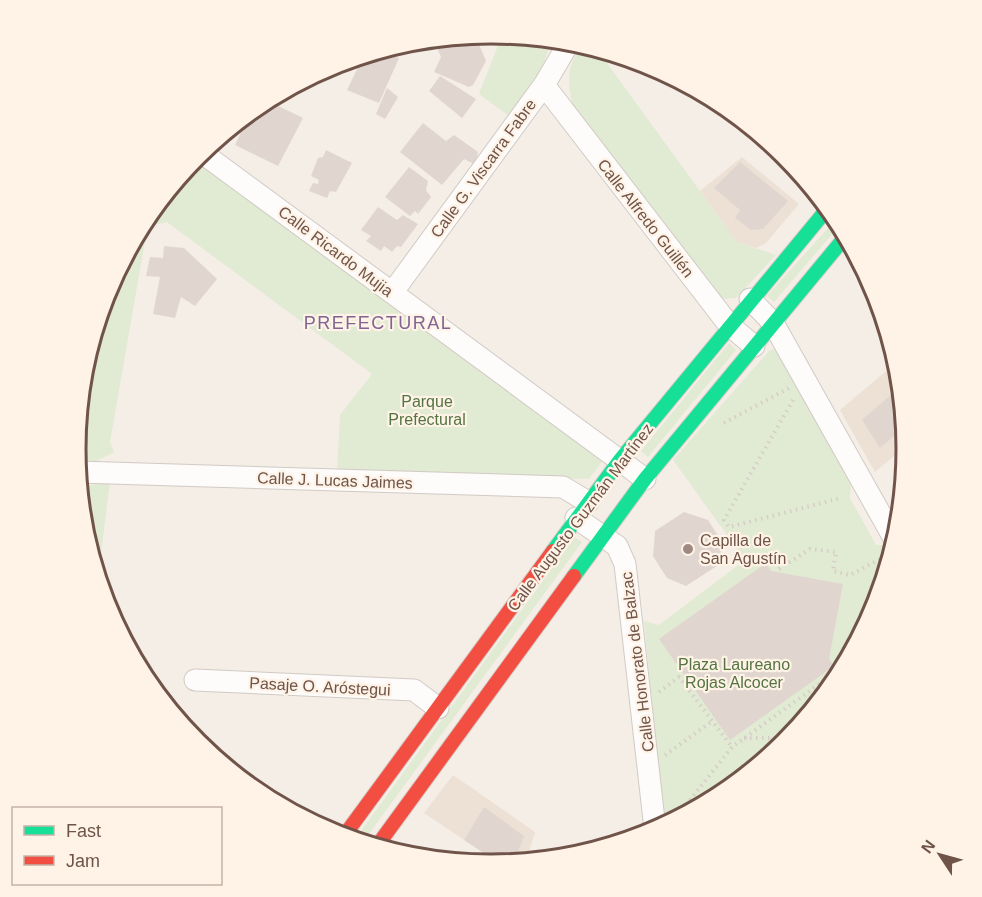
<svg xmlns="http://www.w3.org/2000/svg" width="982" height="897" font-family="Arial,sans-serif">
<rect width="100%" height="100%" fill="#f4eee7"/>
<!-- residential -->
<path fill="#ede0d4" d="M742,157L799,204L766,243L756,248L737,242L700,191Z
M897,362L906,446L875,472L840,410Z
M453,775L535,832L526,861L499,863L424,813Z"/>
<!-- green -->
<path fill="#e1ead2" d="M495,33L543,38L549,48L541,70L509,116L479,94L499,43Z
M583,44L596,48L737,242L776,255L736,298L720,299L573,106C567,79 566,67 583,44Z
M195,158L603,460L589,479L337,472L340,415L372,374L167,222L153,225L146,235L110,442L114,452L95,462L76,457L84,367L107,289L146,217Z
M837,218L840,225L774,302L767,296Z
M729,343L736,350L648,457L641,451Z
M774,349L787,353L851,485L850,498L876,545H890L892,550L875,608L836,680L785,743L722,794L664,825L644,621L659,625L745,560L673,460L769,351Z
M110,482L98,577L83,529L79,487Z
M575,537L582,542L363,842L355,839Z"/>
<!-- building -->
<path fill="#e0d6cf" d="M475,35L486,61L473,85L469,87L434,72L441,57L433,39Z
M375,51L399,58L379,103L347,90L364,55Z
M618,55L626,57L634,60L625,64Z
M657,68L679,80L671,86Z
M440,76L476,99L462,118L429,91Z
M387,88L398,97L385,119L376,114Z
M266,100L303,118L278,166L235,145L251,111Z
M423,123L446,141L454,135L478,152L476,165L464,159L442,185L400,152Z
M326,150L352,163L336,192L330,191L327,198L309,191L313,183L318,184L319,180L311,176L318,158L323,157Z
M740,162L788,201L763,229L751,230L735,218L740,210L714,188Z
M409,167L428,181L426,190L431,197L418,214L415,211L410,216L385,197Z
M378,207L397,220L403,215L418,224L401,247L397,246L392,252L384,246L381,251L366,241L371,236L361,230Z
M164,246L184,248L217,279L195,306L181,297L175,318L153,314L160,277L146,276L150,257L163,258Z
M900,387L904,427L880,448L862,420Z
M684,512L708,520L722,542L720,564L686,586L667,578L653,556L655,531Z
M766,563L771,571L843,584L829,659L834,666L730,740L659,639Z
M484,807L524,836L514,862L499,863L464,840Z"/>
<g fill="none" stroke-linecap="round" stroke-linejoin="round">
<defs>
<path id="street" d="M544,85L729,325L754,346
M201,152L645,479
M392,293L544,85L570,41
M750,299L773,323L895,540
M78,472L563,487L588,502
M576,518L617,546L625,564L655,829
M195,680L414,690L438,708"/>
<path id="fast" d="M553,551L620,460L828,208
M574,576L645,479L846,236"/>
<path id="jam" d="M344,836L553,551
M377,846L574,576"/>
</defs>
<!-- street casing -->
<use href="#street" stroke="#d2cac4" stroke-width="23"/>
<!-- fast casing -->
<use href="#fast" stroke="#d3cac4" stroke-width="16"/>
<!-- jam casing -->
<use href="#jam" stroke="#d3cac4" stroke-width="16"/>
<!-- path -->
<path stroke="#d6cdc9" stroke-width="4" stroke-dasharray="1.5 4.5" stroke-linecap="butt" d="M793,400L724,520L729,527L841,498
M724,423L789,388
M779,569L810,549L836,552L833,571L850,575L884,557
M862,632L869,595L881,586
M659,692L679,677L732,747
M744,738H789
M665,755L711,722
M675,819L732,747L843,667"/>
<!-- street -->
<use href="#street" stroke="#fdfcfb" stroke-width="21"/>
<!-- fast -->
<use href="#fast" stroke="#16e098" stroke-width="14"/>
<!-- jam -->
<use href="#jam" stroke="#f24e42" stroke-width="14"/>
</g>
<!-- markers -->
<circle fill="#9e8a80" stroke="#fef3e6" stroke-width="2" cx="688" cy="549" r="6"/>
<g text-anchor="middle" stroke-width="4.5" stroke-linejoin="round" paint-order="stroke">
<!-- street labels -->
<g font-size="16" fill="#705449" stroke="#fef3e6">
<text transform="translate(483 168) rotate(-54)" y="6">Calle G. Viscarra Fabre</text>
<text transform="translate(646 218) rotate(52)" y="6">Calle Alfredo Guillén</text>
<text transform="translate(336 251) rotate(37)" y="6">Calle Ricardo Mujia</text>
<text transform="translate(335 480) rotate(2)" y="6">Calle J. Lucas Jaimes</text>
<text transform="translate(580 517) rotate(-53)" y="6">Calle Augusto Guzmán Martínez</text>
<text transform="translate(637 662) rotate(-97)" y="6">Calle Honorato de Balzac</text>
<text transform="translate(320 686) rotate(3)" y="6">Pasaje O. Aróstegui</text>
</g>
<!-- park labels -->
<g font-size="16" fill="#547542" stroke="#fef3e6">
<text x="427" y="407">Parque<tspan x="427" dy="18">Prefectural</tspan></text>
<text x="734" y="670">Plaza Laureano<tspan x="734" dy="18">Rojas Alcocer</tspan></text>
</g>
<!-- poi labels -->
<g font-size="16" fill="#705449" stroke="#fef3e6" text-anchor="start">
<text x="700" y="546">Capilla de<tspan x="700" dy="18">San Agustín</tspan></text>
</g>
<!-- neighbourhood labels -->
<g font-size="18" letter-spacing="1.5" fill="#806593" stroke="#fef3e6">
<text x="378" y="329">PREFECTURAL</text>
</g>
</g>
<!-- crop -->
<path d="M0 0H982V897H0ZM86 449a405 405 0 1 1 810 0a405 405 0 1 1-810 0Z" fill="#fef3e6" fill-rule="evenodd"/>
<path fill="none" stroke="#705449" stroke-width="3" d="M86 449a405 405 0 1 1 810 0a405 405 0 1 1-810 0Z"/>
<!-- legend -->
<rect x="12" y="807" width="210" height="78" fill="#fef3e6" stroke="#c5b3a7" stroke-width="1.5"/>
<rect x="24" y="826" width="30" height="9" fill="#16e098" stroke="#c5b3a7" stroke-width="1.5"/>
<text x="66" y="837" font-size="18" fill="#705449">Fast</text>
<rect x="24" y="856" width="30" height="9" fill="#f24e42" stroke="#c5b3a7" stroke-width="1.5"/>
<text x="66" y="867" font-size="18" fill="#705449">Jam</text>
<!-- north arrow -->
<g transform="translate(940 855) rotate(306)" stroke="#fef3e6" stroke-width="4.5" paint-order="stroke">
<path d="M0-4.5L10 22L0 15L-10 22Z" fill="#705449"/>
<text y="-9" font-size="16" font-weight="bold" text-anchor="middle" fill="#705449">N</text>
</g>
</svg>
